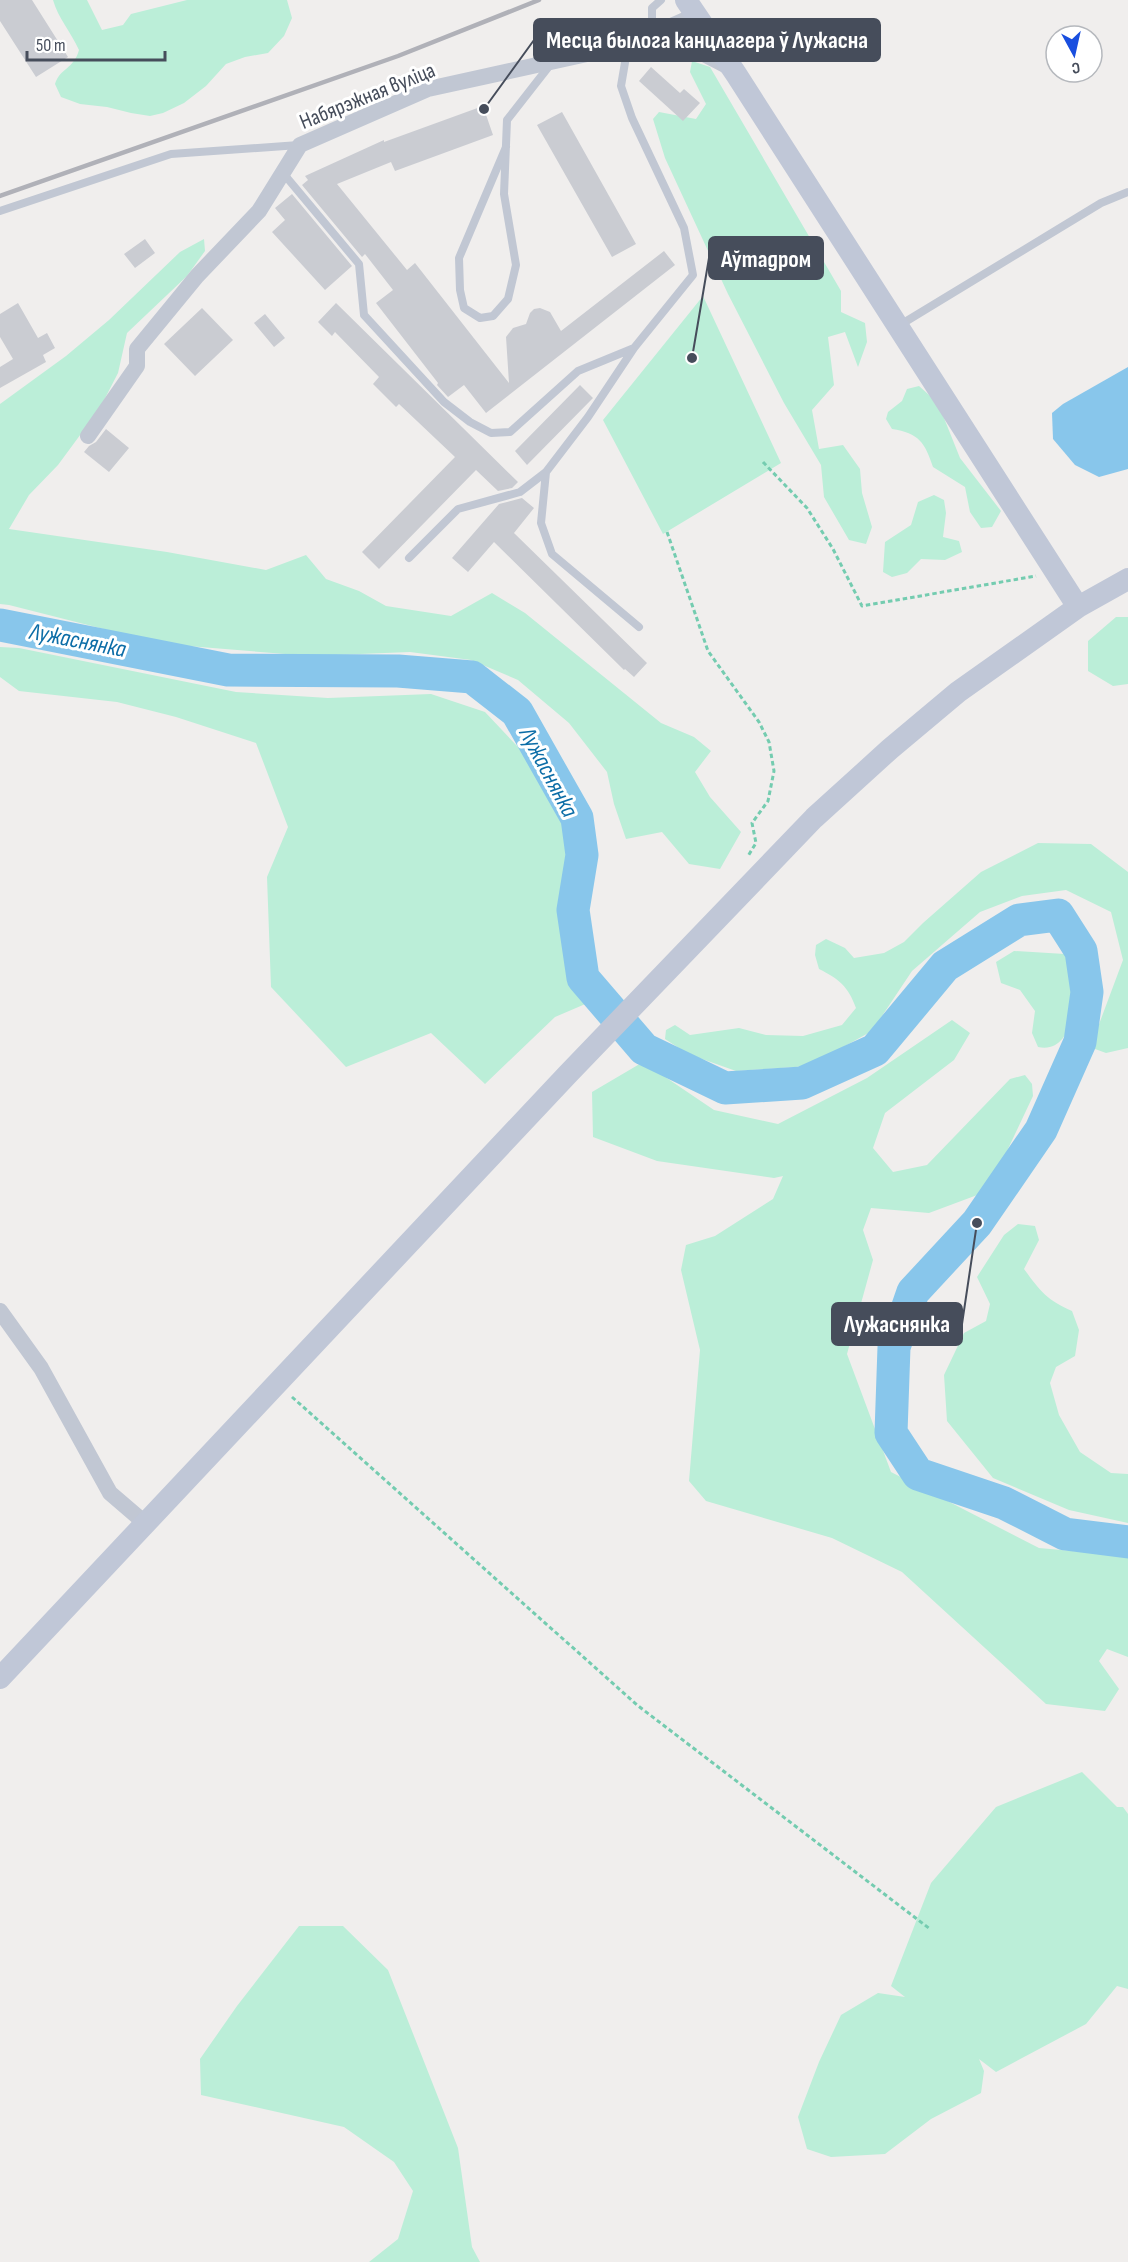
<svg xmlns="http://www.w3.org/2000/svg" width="1128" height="2262" font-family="'Sofia Sans Condensed',sans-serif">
<rect width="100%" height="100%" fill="#f0eeed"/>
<!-- green -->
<path fill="#bbeed8" d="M53,0H87L102,30L123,25L131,14L187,0H287L292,18L284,36L268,53L245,57L226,64L206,86L184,103L163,113L150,116L131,113L107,107L80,104L61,97L55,84C60,68 74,69 79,50C71,32 58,18 53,0Z
M692,61L710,67L841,291V312L865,323L867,342L858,367L845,332L828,337L834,385L812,410L819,449L843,445L860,469L862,493L872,527L866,544L849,540L824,497L821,465L784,403L728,294L665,158L653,119L659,112L696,119L706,104L690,72Z
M204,239L205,251L187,276L127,333L118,373L100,408L58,465L29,495L9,529L167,552L266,570L306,555L326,579L359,591L386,606L451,616L492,593L525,613L661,723L694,737L711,751L695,772L710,797L741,832L720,869L689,864L662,832L626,839L614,804L607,772L569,723L518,680L471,660L410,652L310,656L163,644L9,605L0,604V404L66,356L109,320L180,252Z
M703,296L781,463L663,534L603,420Z
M919,386L938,403L960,458L1001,511L992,527L981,528L970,512L965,487L933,467C925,443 919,433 892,429L886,419L888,412L902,401L907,389Z
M934,495L944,500L946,513L943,537L959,541L962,552L945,560L921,559L907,573L892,577L883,572L885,542L911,525L918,502Z
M1116,617H1128V684L1113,686L1088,671V641Z
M0,647L19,648L236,692L328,698L431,694L485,712L566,798L577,870L571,933L576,962L590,1002L555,1017L485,1084L431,1033L346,1067L271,987L267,877L288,827L256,743L176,717L117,702L19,691L0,677Z
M1038,843L1091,844L1128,872V1048L1106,1053L1095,1049V1035L1123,960L1111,912L1066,890L1022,896L980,912L912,971L872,1031L809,1066L736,1071L688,1054L665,1039L666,1030L675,1025L690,1035L739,1028L766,1035L803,1036L842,1025L856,1008C848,986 839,979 819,969L815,955L816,945L826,939L845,948L854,958L884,953L904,942L923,923L981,872Z
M1014,951L1065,954C1068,959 1072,965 1074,971C1079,995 1074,1055 1038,1047L1032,1033L1035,1011L1020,990L1001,983L996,962Z
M952,1020L970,1033L954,1060L885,1113L873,1148L893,1172L927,1165L1010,1079L1025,1075L1032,1084L1033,1096L988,1191L929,1213L871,1208L863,1230L873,1260L847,1354L891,1472L1039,1548L1128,1556V1657L1107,1649L1099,1661L1119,1689L1105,1711L1046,1704L902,1572L832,1538L706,1501L689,1481L700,1350L681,1270L686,1245L715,1236L773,1199L783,1176L774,1178L657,1161L593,1137L592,1092L643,1062L714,1110L778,1124L867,1078Z
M1018,1224L1035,1226L1039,1240L1024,1269C1040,1291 1047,1300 1072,1311L1079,1330L1075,1356L1056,1367L1050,1383L1059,1415L1080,1452L1111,1473L1128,1474V1523L1069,1510L993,1478L947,1421L944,1375L964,1333L986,1321L990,1304L977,1277L1004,1235Z
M1082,1772L1117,1807H1123L1128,1814V1989L1117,1986L1086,2024L996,2072L979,2059L984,2071L981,2093L931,2119L885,2154L831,2157L807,2149L798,2117L819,2062L841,2015L878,1993L905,1997L891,1986L931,1883L996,1807Z
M299,1926H343L388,1970L458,2148L472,2247L480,2262H369L398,2239L413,2191L394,2162L344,2127L201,2095L200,2059L237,2006Z"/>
<!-- water -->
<path fill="#88c6eb" d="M1128,367V469L1099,477L1075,465L1053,439L1052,413L1063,404Z"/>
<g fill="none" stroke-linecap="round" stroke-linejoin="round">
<!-- river -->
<path stroke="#88c6eb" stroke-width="33" d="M0,625L228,670L398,671L472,677L517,712L577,818L582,855L573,910L583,978L644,1049L725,1088L802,1083L875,1050L945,966L1019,920L1058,915L1081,951L1087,992L1080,1042L1041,1130L977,1223L913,1292L894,1347L891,1433L918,1474L1004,1503L1065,1534L1128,1542"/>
</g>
<!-- building -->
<path fill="#caccd2" d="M0,0H32L68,57L36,77L0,21Z
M651,67L680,93L684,89L700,103L683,121L639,81Z
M483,106L493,135L395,171L391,162L337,184L407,270L415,263L509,383L506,337L513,328L526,324L530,313L534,309L540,308L550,312L561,331L664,251L675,265L486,413L464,385L448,397L437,385L438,383L376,303L393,290L365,254L362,257L302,185L308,180L305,176L384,140V142Z
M562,112L636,244L612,257L537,125Z
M292,194L352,266L325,290L272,232L285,220L275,208Z
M145,239L155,253L135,268L124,254Z
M18,303L38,338L47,333L55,348L43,355L46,362L0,388V367L13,359L0,337V314Z
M336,303L518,482L512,488L498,491L476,470L379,569L362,552L455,457L399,404L396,407L373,384L379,377L335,332L332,336L318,322Z
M202,308L233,340L195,376L164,344Z
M265,314L285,338L274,347L254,323Z
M580,385L593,398L527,465L515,451Z
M106,429L129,448L109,472L84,452L89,446L96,442Z
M522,498L534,508L514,533L647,663L634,677L625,669L624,670L494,542L468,572L452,558L499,504Z"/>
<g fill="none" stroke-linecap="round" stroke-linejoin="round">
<!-- path -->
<path stroke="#74ccb0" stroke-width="3" stroke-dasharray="4.5 3" stroke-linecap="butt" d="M763,462L807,508L833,549L862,606L1036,576
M667,532L708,651L759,722L769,742L774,771L768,801L752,823L756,843L748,856
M292,1397L637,1705L930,1929"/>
<!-- lane -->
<path stroke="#c1c7d3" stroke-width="8" d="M661,0L652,8V23L656,32L670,48L699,56L724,69
M506,147L459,258L460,290L464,308L480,318L493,316L508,299L516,265L504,194L507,120L550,65
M283,173L359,264L364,315L444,402L470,422L491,433L510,432L578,371L634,348L693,275L684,228L632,118L621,86L628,45
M0,211L171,154L299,145
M900,325L1101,203L1128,192
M634,348L588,417L546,472L541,523L552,554L639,627
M409,558L458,509L520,492L546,472"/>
<!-- street -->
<path stroke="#c1c7d3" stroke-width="16" d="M88,436L137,366V349L197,276L259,211L300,145L428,89L628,45L696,15
M0,1311L41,1368L110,1493L145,1523"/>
<!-- secondary -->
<path stroke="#c0c7d7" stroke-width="22" d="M686,0L736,74L1078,607
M0,1678L567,1075L814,818L890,749L958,692L1078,607L1128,579"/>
<!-- rail -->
<path stroke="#b0b1b8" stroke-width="4.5" d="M0,196L398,56L539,0"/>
</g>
<g text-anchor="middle" stroke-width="6" stroke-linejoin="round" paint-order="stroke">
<!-- street labels -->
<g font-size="22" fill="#464d5b" stroke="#fff">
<text transform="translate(367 95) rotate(-22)" y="8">Набярэжная вуліца</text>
</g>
<!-- water labels -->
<g font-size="24" font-style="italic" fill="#0c6da7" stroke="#fff">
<text transform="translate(78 640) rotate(11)" y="8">Лужаснянка</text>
<text transform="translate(549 772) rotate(62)" y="8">Лужаснянка</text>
</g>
</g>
<!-- callouts -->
<path fill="none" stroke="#464d5b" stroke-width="2" d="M484 109L534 40M692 358L709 258M977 1223L962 1324"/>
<g fill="#464d5b" stroke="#fff" stroke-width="2">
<circle cx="484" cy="109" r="6"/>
<circle cx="692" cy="358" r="6"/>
<circle cx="977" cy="1223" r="6"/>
</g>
<g fill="#464d5b" stroke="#464d5b" stroke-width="2">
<rect x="534" y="19" width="346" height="42" rx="6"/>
<rect x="709" y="237" width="114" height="42" rx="6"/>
<rect x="832" y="1303" width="130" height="42" rx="6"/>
</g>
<g font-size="24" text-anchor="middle" font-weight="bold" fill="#fff">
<text x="707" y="48">Месца былога канцлагера ў Лужасна</text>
<text x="766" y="267">Аўтадром</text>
<text x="897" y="1332">Лужаснянка</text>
</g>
<!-- north arrow -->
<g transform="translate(1074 54) rotate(172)"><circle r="28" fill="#ffffff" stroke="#b5b8bd" stroke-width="1.5"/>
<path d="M0-4.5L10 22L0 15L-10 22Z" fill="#194edf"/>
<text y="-9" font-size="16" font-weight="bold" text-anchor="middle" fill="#464d5b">С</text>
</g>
<!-- scale -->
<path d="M27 51v9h138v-9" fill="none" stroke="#464d5b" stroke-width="3"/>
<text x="36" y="51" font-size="18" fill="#464d5b" stroke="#ffffff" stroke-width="4.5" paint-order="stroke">50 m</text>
</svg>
